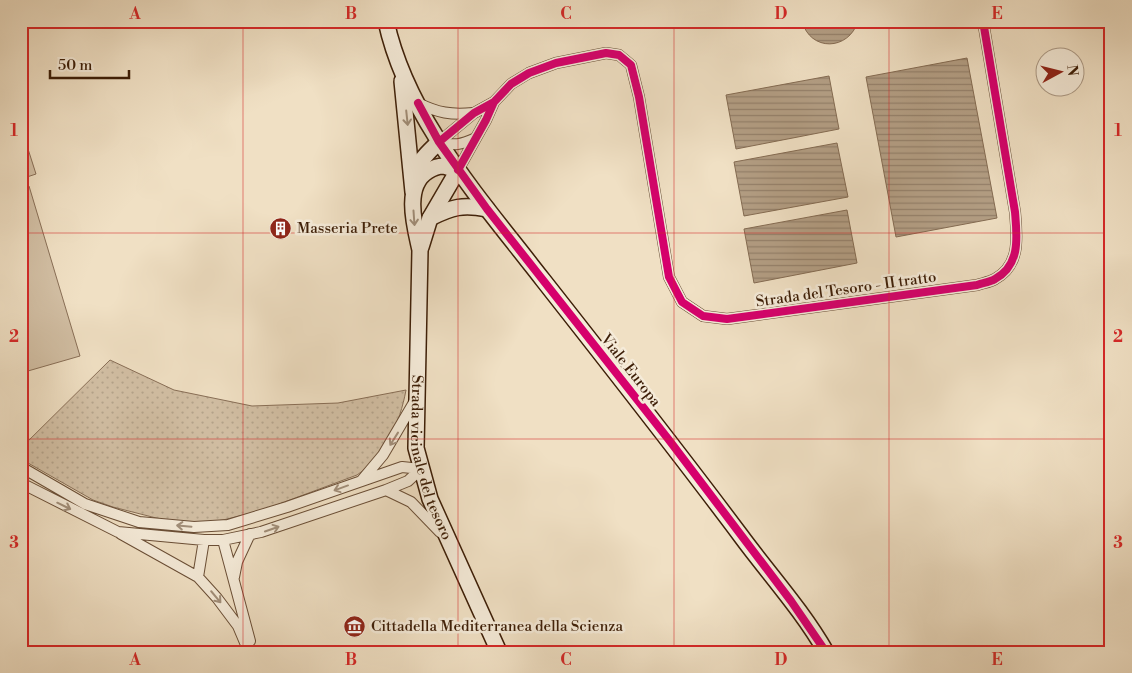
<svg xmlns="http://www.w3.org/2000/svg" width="1132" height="673" font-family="'Libre Bodoni',serif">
<defs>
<pattern id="grass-dots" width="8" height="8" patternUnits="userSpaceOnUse" patternTransform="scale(1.25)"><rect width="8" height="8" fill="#d2bfa4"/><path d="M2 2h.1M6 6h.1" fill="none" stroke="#b5a48c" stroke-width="1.8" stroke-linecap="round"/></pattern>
<pattern id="water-rules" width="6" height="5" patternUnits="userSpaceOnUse" patternTransform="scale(1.25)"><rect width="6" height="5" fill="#b39e84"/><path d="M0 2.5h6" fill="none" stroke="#93806a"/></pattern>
</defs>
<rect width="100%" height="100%" fill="#f0e0c4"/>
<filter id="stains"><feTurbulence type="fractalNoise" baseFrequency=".004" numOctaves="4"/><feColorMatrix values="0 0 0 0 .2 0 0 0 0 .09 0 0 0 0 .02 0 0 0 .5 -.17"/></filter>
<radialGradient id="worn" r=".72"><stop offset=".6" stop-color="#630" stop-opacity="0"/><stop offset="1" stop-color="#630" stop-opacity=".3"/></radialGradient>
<!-- grass -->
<path fill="url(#grass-dots)" stroke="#886e56" d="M110,360L174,390L252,406L338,403L406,390C400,423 385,456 357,475L263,510L223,520L201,523L164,520L113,507L93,500L21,459V448Z"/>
<!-- pitch -->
<path fill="#d2bfa4" stroke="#886e56" d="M21,127L36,174L21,179Z
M29,186L80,356L21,373V188Z"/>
<!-- water -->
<path fill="url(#water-rules)" stroke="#846b52" d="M802,21H858C849,51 810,52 802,21Z
M967,58L997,218L896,237L866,77Z
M829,76L839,129L736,149L726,95Z
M837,143L848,197L744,216L734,162Z
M847,210L857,263L754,283L744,229Z"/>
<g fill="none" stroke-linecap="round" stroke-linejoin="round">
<defs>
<path id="minor" d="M418,103C438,113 451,115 473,113
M439,142L474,113L494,102
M439,142C455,146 460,145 476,138
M458,170L486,120L494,102L511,84L529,73L556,63L606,53L619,55L631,65L639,97L669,277L682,302L703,316L727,319L977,285C983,283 990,282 995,279C1021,265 1017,236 1015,212L983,21
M21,467L85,504L139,522L194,527L228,525L287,507L402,467L421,469
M362,480L383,455L416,399
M21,483L118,532L204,540H223L261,532L386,490L411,502L440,532
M386,490L408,481L421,469
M121,534L198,577L217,598L238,626L249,652
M223,540L250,641
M198,577L204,540
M234,577L237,562L250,534"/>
<g id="secondary">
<path d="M386,21C406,114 475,193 532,266C602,355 673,445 741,536C769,574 802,610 826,652"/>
<path d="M402,81L413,192"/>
<path id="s1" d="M458,170C453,169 448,167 443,166C438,166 433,168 428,171C403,186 415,227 420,250L416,448L430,499L499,652"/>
<path d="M412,176C418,162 428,152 439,142"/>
<path d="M430,218C452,207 463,204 487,209"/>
<path d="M421,247L430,218L458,170"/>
</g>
</defs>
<!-- minor casing -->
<use href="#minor" stroke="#6a4e36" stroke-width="12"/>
<!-- secondary casing -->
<use href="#secondary" stroke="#3d1e07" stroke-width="18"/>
<!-- minor -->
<use href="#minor" stroke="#f5ebd9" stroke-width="10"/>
<!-- secondary -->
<use href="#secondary" stroke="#f5ebd9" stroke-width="15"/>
<defs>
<path id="cycleway" d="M418,103L439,142L487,209L669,440L791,601L826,652
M439,142L474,113L494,102
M458,170L486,120L494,102L511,84L529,73L556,63L606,53L619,55L631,65L639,97L669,277L682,302L703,316L727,319L977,285C983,283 990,282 995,279C1021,265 1017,236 1015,212L983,21"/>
</defs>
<!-- cycleway casing -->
<use href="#cycleway" stroke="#f5ebd9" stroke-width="11"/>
<!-- cycleway -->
<use href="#cycleway" stroke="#d6006c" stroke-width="8"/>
</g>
<!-- one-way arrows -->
<defs><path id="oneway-shaft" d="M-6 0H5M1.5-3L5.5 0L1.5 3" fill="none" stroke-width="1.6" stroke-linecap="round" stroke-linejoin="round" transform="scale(1.25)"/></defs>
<g stroke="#a28f7a">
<use href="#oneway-shaft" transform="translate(407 118) rotate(84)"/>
<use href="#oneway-shaft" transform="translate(414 218) rotate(86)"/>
<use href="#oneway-shaft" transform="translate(394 439) rotate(122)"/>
<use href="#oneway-shaft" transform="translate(341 488) rotate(160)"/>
<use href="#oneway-shaft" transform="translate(64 506) rotate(26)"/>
<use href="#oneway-shaft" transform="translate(184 526) rotate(-175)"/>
<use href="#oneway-shaft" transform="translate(272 529) rotate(-19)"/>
<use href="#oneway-shaft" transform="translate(216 597) rotate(50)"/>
</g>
<!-- grid -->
<path fill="none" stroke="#d62828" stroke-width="1" stroke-opacity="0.55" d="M243,21V652M458,21V652M674,21V652M889,21V652M21,233H1111M21,439H1111"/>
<!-- icons -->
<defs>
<symbol id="building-disc" viewBox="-11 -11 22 22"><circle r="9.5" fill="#8f2418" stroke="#f5ebd9"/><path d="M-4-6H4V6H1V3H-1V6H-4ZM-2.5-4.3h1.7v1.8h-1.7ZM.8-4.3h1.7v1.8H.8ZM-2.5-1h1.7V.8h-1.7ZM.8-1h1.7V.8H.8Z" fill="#fff"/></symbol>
<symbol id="museum-disc" viewBox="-11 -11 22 22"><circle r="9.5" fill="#8f2418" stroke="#f5ebd9"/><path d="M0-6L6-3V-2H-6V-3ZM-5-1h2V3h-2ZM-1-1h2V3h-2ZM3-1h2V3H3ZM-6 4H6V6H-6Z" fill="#fff"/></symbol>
</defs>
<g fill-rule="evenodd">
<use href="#building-disc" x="268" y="216" width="25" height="25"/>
<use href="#museum-disc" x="342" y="614" width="25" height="25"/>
</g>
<g text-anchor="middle" stroke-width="5" stroke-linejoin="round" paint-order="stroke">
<!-- poi labels -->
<g font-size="15" fill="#3d1e07" stroke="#f5ebd9" text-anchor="start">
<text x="297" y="233">Masseria Prete</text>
<text x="371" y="631">Cittadella Mediterranea della Scienza</text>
</g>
<!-- street labels -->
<g font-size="15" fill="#3d1e07" stroke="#f5ebd9">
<text transform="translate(846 289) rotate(-8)" y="5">Strada del Tesoro - II tratto</text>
<text transform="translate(631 370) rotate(52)" y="5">Viale Europa</text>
<text dy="5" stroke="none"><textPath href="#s1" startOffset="326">Strada vicinale del tesoro</textPath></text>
</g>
</g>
<!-- margin -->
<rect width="1132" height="673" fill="none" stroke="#f0e0c4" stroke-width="55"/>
<!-- north arrow -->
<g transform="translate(1060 72) rotate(83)"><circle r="24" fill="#f5ebd9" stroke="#ab9985"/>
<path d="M0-4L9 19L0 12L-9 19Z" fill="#8f2418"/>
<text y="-8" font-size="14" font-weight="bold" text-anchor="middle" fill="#3d1e07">N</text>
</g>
<!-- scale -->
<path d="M50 70v8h79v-8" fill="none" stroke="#3d1e07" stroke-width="2.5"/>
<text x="58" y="70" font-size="15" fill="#3d1e07" stroke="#f5ebd9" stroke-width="4" paint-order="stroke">50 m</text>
<rect x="28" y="28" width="1076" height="618" fill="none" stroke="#d62828" stroke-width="2"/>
<g font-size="16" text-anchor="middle" font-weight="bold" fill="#d62828">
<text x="135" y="19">A</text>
<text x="351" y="19">B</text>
<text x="566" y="19">C</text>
<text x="781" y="19">D</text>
<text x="997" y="19">E</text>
<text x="14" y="136">1</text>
<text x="1118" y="136">1</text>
<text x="14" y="342">2</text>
<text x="1118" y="342">2</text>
<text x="14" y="548">3</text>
<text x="1118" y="548">3</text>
<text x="135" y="665">A</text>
<text x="351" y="665">B</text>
<text x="566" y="665">C</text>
<text x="781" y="665">D</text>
<text x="997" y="665">E</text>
</g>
<rect width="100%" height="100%" filter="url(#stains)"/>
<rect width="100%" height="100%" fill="url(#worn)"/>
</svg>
